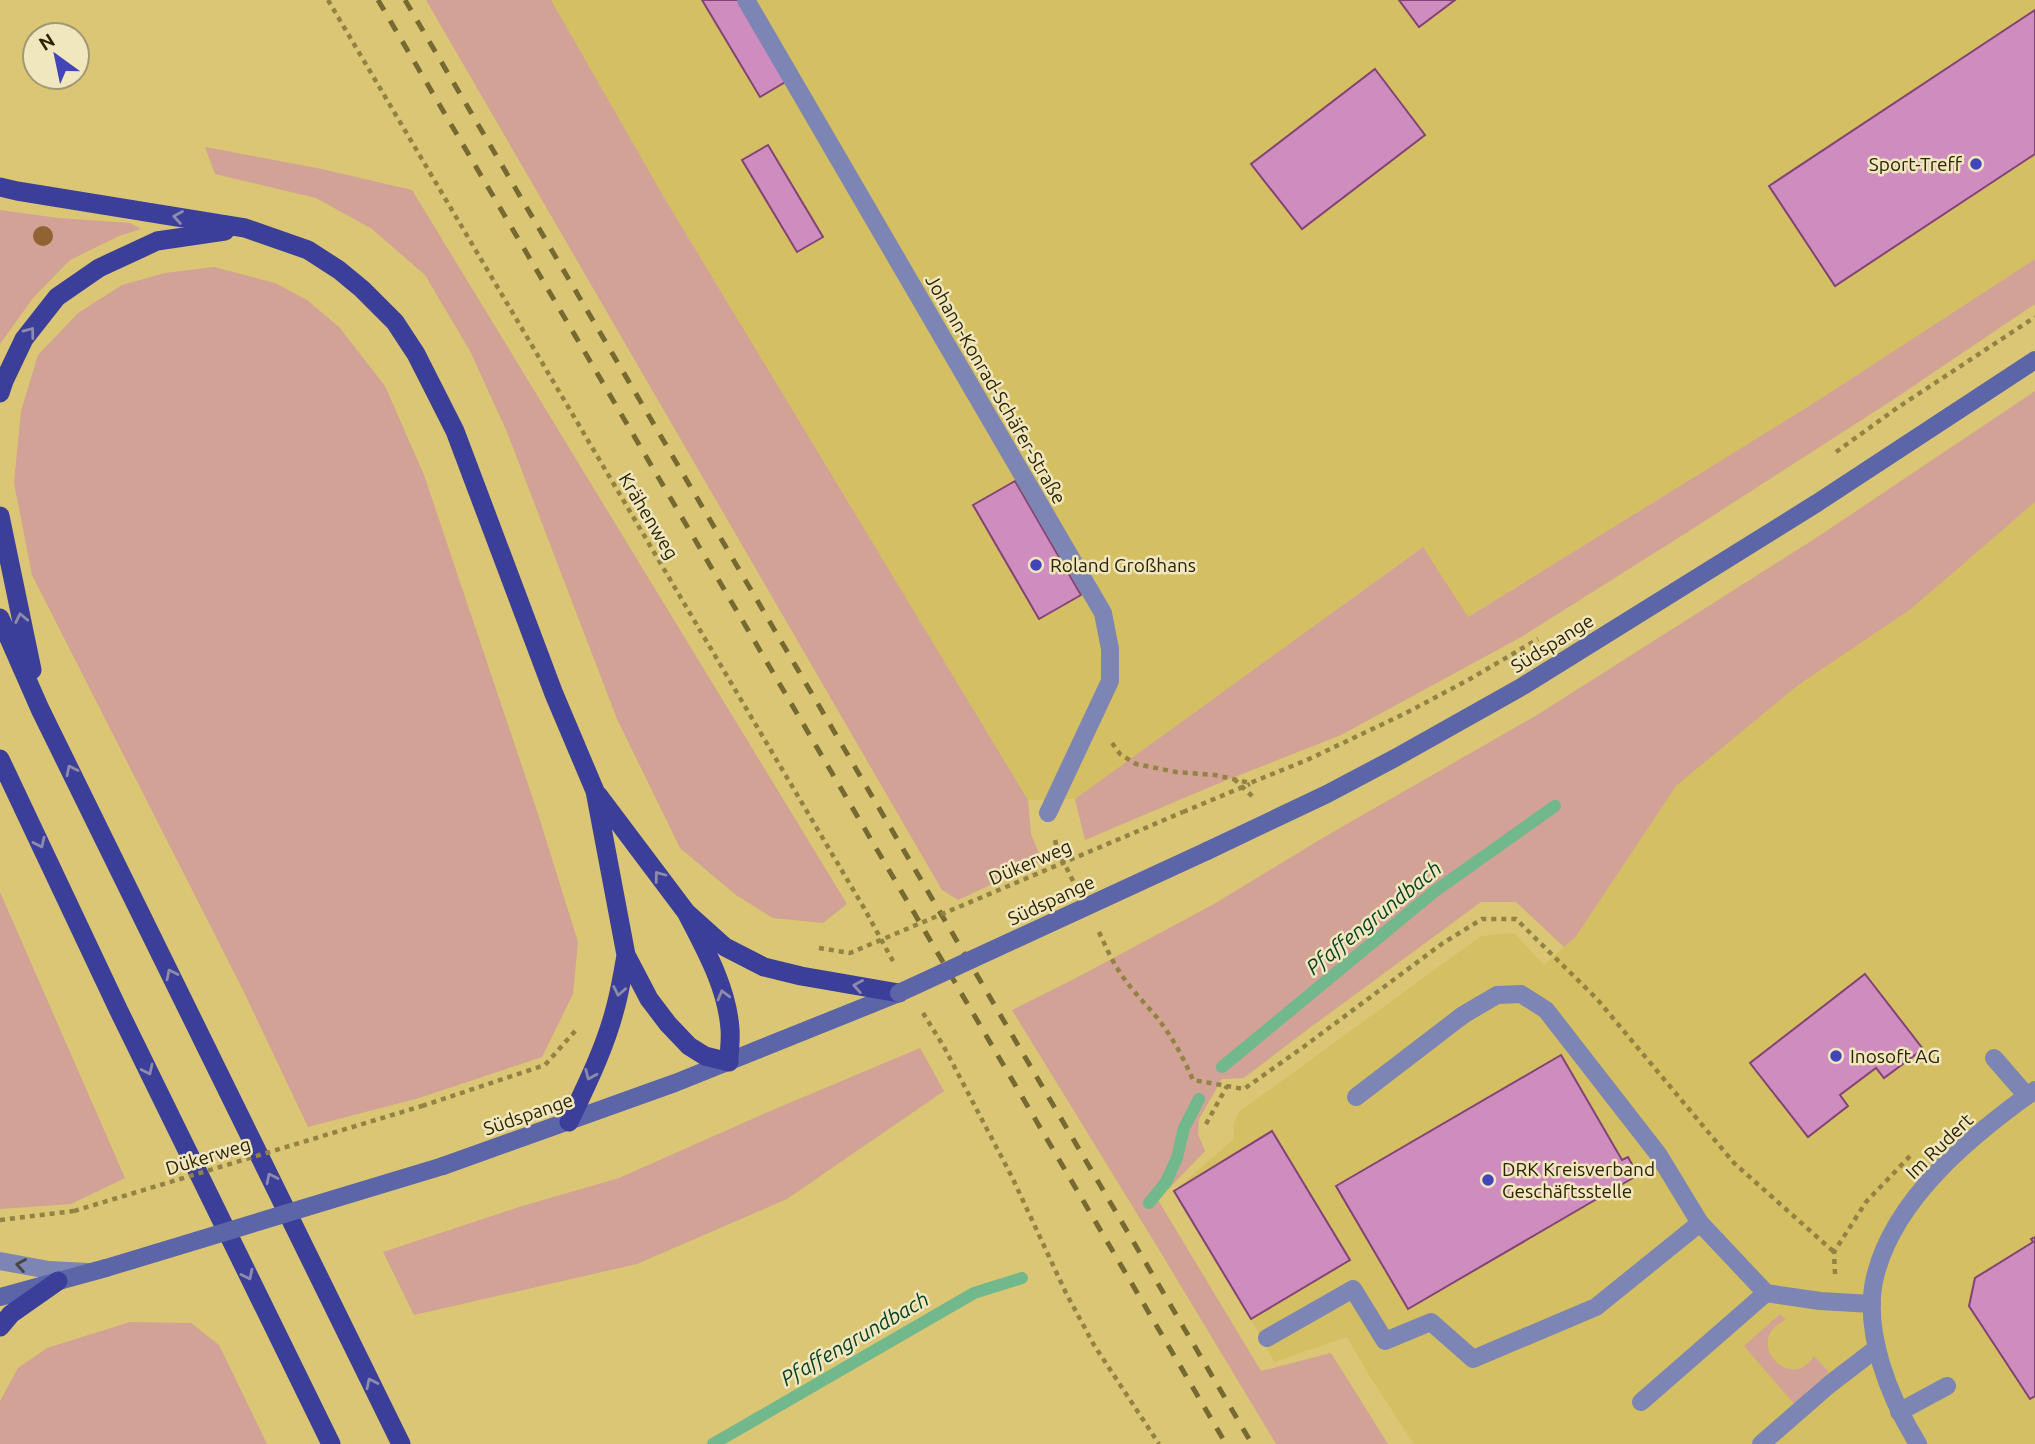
<svg xmlns="http://www.w3.org/2000/svg" width="2035" height="1444" font-family="Ubuntu,sans-serif">
<rect width="100%" height="100%" fill="#dac674"/>
<!-- built -->
<path fill="#d5bf63" d="M551,0H2035V259L1814,403L1467,617L1422,547L1075,799L1028,800L665,199Z
M2035,502V1444H1414L1369,1375L1347,1337L1274,1362L1251,1319L1174,1191L1234,1139L1233,1124L1239,1112L1481,936L1514,933L1544,965L1575,938L1676,786L1797,686L1911,609Z"/>
<!-- green -->
<path fill="#d1a295" d="M426,0H551L665,199L1028,800L1031,834L1042,861L958,900L942,890Z
M205,147L317,168L412,190L847,904L823,923L773,918L736,895L680,848L617,719L507,432L470,351L425,275L372,229L316,198L215,174Z
M0,210L58,218L130,223L141,229L119,236L70,260L33,298L0,344Z
M2035,259V304L1891,401L1686,533L1523,636L1341,735L1217,784L1085,840L1075,799L1423,547L1468,617L1814,403Z
M214,267L275,283L307,300L339,327L385,386L424,475L538,814L578,942L573,994L542,1057L419,1098L308,1127L243,990L32,575L14,483L21,411L38,355L78,313L122,285L165,273Z
M2035,391V502L1911,609L1797,686L1676,786L1575,938L1564,947L1516,902H1481L1296,1038L1244,1078L1222,1079L1199,1119L1198,1134L1205,1151L1158,1200L1261,1371L1331,1353L1388,1444H1276L1155,1243L1012,1010L1076,978L1214,904L1326,836L1537,715L1816,538Z
M0,892L125,1178L71,1204L0,1209Z
M920,1048L944,1091L787,1199L637,1264L414,1315L383,1252L519,1207L619,1178L768,1112Z
M1780,1314L1786,1320C1741,1339 1790,1395 1814,1356L1829,1372L1795,1405L1744,1346Z
M130,1322L191,1323L219,1345L267,1444H0V1401L18,1368L47,1348Z"/>
<g fill="none" stroke-linecap="round" stroke-linejoin="round">
<!-- stream -->
<path stroke="#71b88c" stroke-width="12" d="M1222,1067L1435,891L1555,806
M1149,1203L1166,1182L1177,1158L1184,1128L1199,1099
M713,1444L974,1293L1022,1278"/>
</g>
<!-- building -->
<path fill="#cf8cbf" stroke="#814474" stroke-width="2" d="M702,0H739L787,81L760,97Z
M1399,0H1455L1419,27Z
M2035,10V154L1835,286L1769,186Z
M1375,69L1425,135L1302,229L1251,164Z
M768,145L823,237L797,252L742,160Z
M1015,481L1081,595L1039,619L973,505Z
M1865,974L1923,1049L1884,1078L1876,1068L1840,1095L1848,1106L1808,1137L1750,1063Z
M1561,1055L1622,1160L1628,1157L1638,1175L1408,1309L1336,1186Z
M1272,1131L1350,1260L1251,1319L1174,1191Z
M2035,1237V1396L2030,1399L1969,1306L1975,1278L2033,1242L2031,1239Z"/>
<g fill="none" stroke-linecap="round" stroke-linejoin="round">
<!-- path -->
<path stroke="#928344" stroke-width="4.5" stroke-dasharray="5 5" stroke-linecap="butt" d="M328,0L864,908L894,963
M1836,452L1897,408L2035,317
M1112,743L1120,754L1136,764L1176,772L1215,775L1250,783L1307,760L1404,714L1470,679L1538,639
M1234,779L1253,797
M1183,812L1250,784
M1055,840L1057,849L1074,883
M1099,932C1105,945 1111,959 1119,971C1129,987 1142,1000 1154,1014C1171,1034 1183,1057 1193,1080L1244,1089L1302,1048L1443,943L1482,919H1516L1597,999L1734,1163L1834,1252
M923,1013L944,1047L1012,1177L1066,1293L1094,1345L1159,1444
M422,1106L545,1065L577,1029
M1206,1124L1227,1086
M0,1220L74,1211
M1835,1274L1834,1252L1866,1202L1910,1156"/>
<!-- service -->
<path stroke="#7d85b4" stroke-width="18" d="M1994,1058L2027,1096
M1356,1097L1463,1015L1497,995L1521,994L1546,1010L1658,1154L1700,1223L1766,1293L1820,1301L1872,1304
M1267,1338L1353,1289L1385,1341L1431,1322L1473,1359L1596,1307L1700,1223
M1641,1402L1766,1293
M1899,1412L1947,1386
M1761,1444L1830,1384L1877,1348"/>
<!-- minor -->
<path stroke="#7d85b4" stroke-width="18" d="M746,0L1103,613L1110,649V681L1048,813
M0,1261L49,1270L88,1272
M1918,1444C1890,1399 1862,1331 1875,1277C1894,1198 1972,1135 2035,1090"/>
<!-- secondary -->
<path stroke="#5b65a8" stroke-width="18" d="M1207,851L1327,794L1395,758L1523,686L1817,503L2035,360
M443,1166L675,1083L899,993
M0,1297L106,1268"/>
<!-- trunk -->
<path stroke="#3c3f9a" stroke-width="19" d="M0,187L17,191L245,228L308,250L339,270L362,289L395,322L416,354L455,431L554,694L595,791L626,955L649,999L668,1024L689,1046L705,1056L729,1062C729,1051 731,1040 730,1029C727,987 705,949 686,912
M0,393L4,381L24,339L57,297L99,268L157,241L225,231
M0,516L32,670
M0,618L40,709L401,1444
M0,759L118,1009L331,1444
M598,795L686,912L725,947L764,967L801,976L899,993
M569,1122C586,1086 605,1048 615,1009C620,991 623,973 626,955
M0,1327L11,1314L58,1281"/>
<!-- rail -->
<path stroke="#766931" stroke-width="5" stroke-dasharray="12 12" stroke-linecap="butt" d="M378,0L1226,1444
M405,0L1252,1444"/>
<!-- path-bridge -->
<path stroke="#928344" stroke-width="4.5" stroke-dasharray="5 5" stroke-linecap="butt" d="M819,948L850,953L1183,812
M74,1211L422,1106"/>
<!-- secondary-bridge -->
<path stroke="#5b65a8" stroke-width="18" d="M899,993L1207,851
M106,1268L443,1166"/>
</g>
<!-- trees -->
<circle fill="#906234" cx="43" cy="236" r="10"/>
<!-- one-way arrows -->
<defs><path id="oneway-chevron" d="M-2-3.5L2.5 0L-2 3.5" fill="none" stroke-width="1.6" stroke-linecap="round" stroke-linejoin="round" transform="scale(1.75)"/></defs>
<g stroke="#8d8bab">
<use href="#oneway-chevron" transform="translate(178 217) rotate(-171)"/>
<use href="#oneway-chevron" transform="translate(30 332) rotate(-53)"/>
<use href="#oneway-chevron" transform="translate(21 618) rotate(-102)"/>
<use href="#oneway-chevron" transform="translate(71 770) rotate(-116)"/>
<use href="#oneway-chevron" transform="translate(40 843) rotate(65)"/>
<use href="#oneway-chevron" transform="translate(659 876) rotate(-127)"/>
<use href="#oneway-chevron" transform="translate(171 974) rotate(-116)"/>
<use href="#oneway-chevron" transform="translate(858 986) rotate(-170)"/>
<use href="#oneway-chevron" transform="translate(619 991) rotate(101)"/>
<use href="#oneway-chevron" transform="translate(723 995) rotate(-105)"/>
<use href="#oneway-chevron" transform="translate(148 1070) rotate(64)"/>
<use href="#oneway-chevron" transform="translate(590 1075) rotate(113)"/>
<use href="#oneway-chevron" transform="translate(271 1178) rotate(-116)"/>
<use href="#oneway-chevron" transform="translate(248 1275) rotate(64)"/>
<use href="#oneway-chevron" transform="translate(371 1383) rotate(-116)"/>
</g>
<use stroke="#48453f" href="#oneway-chevron" transform="translate(21 1265) rotate(-170)"/>
<!-- markers -->
<g fill="#4244b9" stroke="#f0e7bf" stroke-width="2.5">
<circle cx="1976" cy="164" r="7"/>
<circle cx="1036" cy="565" r="7"/>
<circle cx="1836" cy="1056" r="7"/>
<circle cx="1488" cy="1180" r="7"/>
</g>
<g text-anchor="middle" stroke-width="5" stroke-linejoin="round" paint-order="stroke">
<!-- poi labels -->
<g font-size="19" fill="#2b2300" stroke="#f0e7bf" text-anchor="start">
<text x="1962" y="171" text-anchor="end">Sport-Treff</text>
<text x="1050" y="572">Roland Großhans</text>
<text x="1850" y="1063">Inosoft AG</text>
<text x="1502" y="1176">DRK Kreisverband<tspan x="1502" dy="22">Geschäftsstelle</tspan></text>
</g>
<!-- street labels -->
<g font-size="19" fill="#2b2300" stroke="#f0e7bf">
<text transform="translate(996 389) rotate(60)" y="7">Johann-Konrad-Schäfer-Straße</text>
<text transform="translate(649 516) rotate(59)" y="7">Krähenweg</text>
<text transform="translate(1552 643) rotate(-32)" y="7">Südspange</text>
<text transform="translate(1030 862) rotate(-23)" y="7">Dükerweg</text>
<text transform="translate(1051 900) rotate(-25)" y="7">Südspange</text>
<text transform="translate(528 1114) rotate(-19)" y="7">Südspange</text>
<text transform="translate(1939 1146) rotate(-44)" y="7">Im Rudert</text>
<text transform="translate(208 1156) rotate(-17)" y="7">Dükerweg</text>
</g>
<!-- water labels -->
<g font-size="21" font-style="italic" fill="#043f23" stroke="#f0e7bf">
<text transform="translate(1374 918) rotate(-39)" y="7">Pfaffengrundbach</text>
<text transform="translate(855 1339) rotate(-30)" y="7">Pfaffengrundbach</text>
</g>
</g>
<!-- north arrow -->
<g transform="translate(56 56) rotate(327)"><circle r="33" fill="#f0e7bf" stroke="#a19973" stroke-width="2"/>
<path d="M0-5L12 26L0 18L-12 26Z" fill="#4244b9"/>
<text y="-10" font-size="19" font-weight="bold" text-anchor="middle" fill="#2b2300">N</text>
</g>
</svg>
